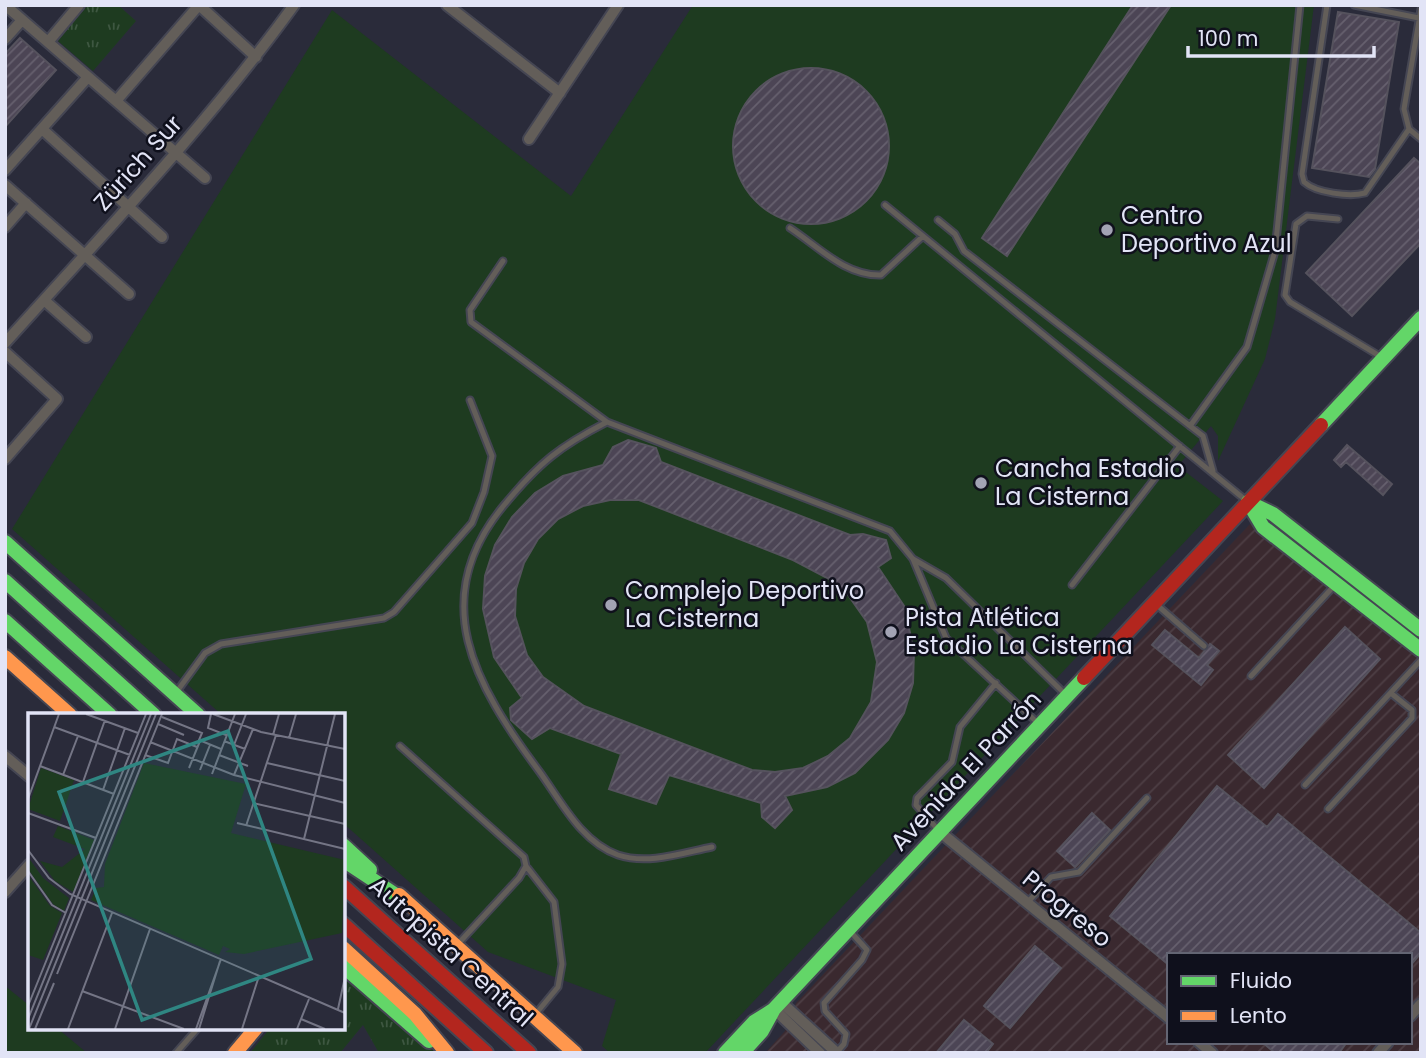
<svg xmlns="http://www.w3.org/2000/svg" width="1426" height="1058" font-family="Poppins,sans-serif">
<defs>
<pattern id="industrial-furrows" width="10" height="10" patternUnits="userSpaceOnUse" patternTransform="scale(1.75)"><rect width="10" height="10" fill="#3a292f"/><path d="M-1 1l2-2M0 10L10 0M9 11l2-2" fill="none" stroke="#4d3e44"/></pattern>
<pattern id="park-tufts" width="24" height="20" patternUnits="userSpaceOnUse" patternTransform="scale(1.75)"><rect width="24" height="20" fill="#1e3b20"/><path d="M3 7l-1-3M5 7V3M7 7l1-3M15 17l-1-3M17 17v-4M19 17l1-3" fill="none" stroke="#3e5741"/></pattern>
<pattern id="building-hatch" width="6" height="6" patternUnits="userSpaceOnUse" patternTransform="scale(1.75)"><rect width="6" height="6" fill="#4c4555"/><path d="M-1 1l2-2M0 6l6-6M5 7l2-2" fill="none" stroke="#66606e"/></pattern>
</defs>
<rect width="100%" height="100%" fill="#2a2b3a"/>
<!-- industrial -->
<path fill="url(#industrial-furrows)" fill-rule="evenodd" d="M1251,523L1421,657V1053H765L785,1031L796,1003ZM1169,955H1410V1042H1169Z"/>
<!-- park -->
<path fill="url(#park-tufts)" d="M88,5H118L136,21L93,71L58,41Z
M343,972L436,1053H379L363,1025L340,1053H250L270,1028H343Z"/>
<!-- pitch -->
<path fill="#1e3b20" d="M693,5H1314L1275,319L1265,359L1218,461V436L1211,426L1178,466L1223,501L705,1053H610L602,1046L616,1000L488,952L343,823V715H222L12,529L332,10L571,196Z
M5,986L30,1006V1028H57L87,1053H5Z"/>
<!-- building -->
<path fill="url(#building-hatch)" stroke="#55525d" stroke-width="2" fill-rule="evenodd" d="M1133,5H1171L1007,256L982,238Z
M1338,12L1399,22L1375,169L1369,177L1312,168Z
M20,38L56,70L5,127V54Z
M733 146a78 78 0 1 1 156 0a78 78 0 1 1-156 0Z
M1414,158L1421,164V243L1352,316L1306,273Z
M628,440L656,448L661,462L850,535L863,534L886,540L891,558L878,567L904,606L914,651L913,683L904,713L888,740L855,773L827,787L785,796L792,810L775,828L762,817L761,803L669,775L656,804L609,789L621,754L550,728L532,739L511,720L510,708L522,698L494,657L483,609L485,576L495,545L512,517L535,493L563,476L603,465L613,447ZM610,500H639L793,560L833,581L848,595L867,622L877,662L871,702L850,738L828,756L803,768L775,772L752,770L584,706L543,677L527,655L515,616L516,589L524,563L538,539L558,519L583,506Z
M1347,445L1392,484L1383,495L1346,462L1341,467L1334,460Z
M1345,627L1380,659L1264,788L1228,755Z
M1165,630L1199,658L1210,644L1219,651L1207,665L1213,670L1201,685L1152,645Z
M1217,786L1267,827L1278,814L1421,933V953L1410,966V955H1169V965L1110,916Z
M1092,813L1110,830L1075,867L1057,851Z
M1035,946L1061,968L1010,1028L984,1006Z
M964,1020L993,1044L986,1053H936Z
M1262,1042H1347L1339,1053H1275Z"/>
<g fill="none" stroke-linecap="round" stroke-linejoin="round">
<defs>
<path id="lane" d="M1327,5L1302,174L1304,182C1316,193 1350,197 1365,193L1409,129
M1354,5L1419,18
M1421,9L1404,109L1409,129L1421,139
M885,205L1248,502
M1338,219L1307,216L1296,224L1285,295L1290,302L1383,358
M938,220L955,234L964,251L1203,436L1213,471
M790,228C819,247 845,276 881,275L923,236
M503,261L470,310L471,322L607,422
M1190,426L1247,347L1275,251L1300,5
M913,559L946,578L1067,696
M1072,585L1180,446
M1157,605L1204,646
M1251,676L1334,586
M175,694L205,653L221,644L384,618L394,612L472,523L484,492L492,456L470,400
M400,746L524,857L526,866L519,878L457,945
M1305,785L1421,660
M1328,809L1412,718V710L1392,694
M940,832L916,805L917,798L952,762L960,727L996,683
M712,847C682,853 648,865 618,855C581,842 561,801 539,771C475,685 425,599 505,504C539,463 560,446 607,422L890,531L913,559L946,638L1040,725
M526,866L554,902L562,964L558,987L534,1016
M1027,903L1051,877L1079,872L1147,798
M837,1052L844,1044L846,1034L825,1011L824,1003L862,960L867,950L849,930
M176,1053L198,1028"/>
<path id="street" d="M5,5L205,178
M447,5L560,93
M5,39L22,20
M48,42L79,5
M116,101L199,5L256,57
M42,129L162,237
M529,139L618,5
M5,170L88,77
M5,185L129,294
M5,227L26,203
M44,300L86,337
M5,343C104,233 207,125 294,5
M5,352L57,399L5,459
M5,756L30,777
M940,832L1169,1018
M5,892L30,864
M781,1002L837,1053
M774,1009L820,1053
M1410,1016L1421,1004
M1199,1042L1212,1053
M1378,1053L1388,1042"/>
<path id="fast" d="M1321,425L1421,318
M1248,502L1263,527L1421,650
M1248,502L1273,514L1421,630
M5,542L198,715
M5,581L154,715
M5,621L110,715
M343,845L370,870
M343,860L405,901
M343,966L429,1041
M725,1053L754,1022L773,1010
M742,1053L762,1031L774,1009L1084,678"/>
<path id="slow" d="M5,657L70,715
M399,895L575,1053
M343,948L415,1014L447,1053
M235,1053L256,1028"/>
<path id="jam" d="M1084,678L1321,425
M343,886L529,1053
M343,924L486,1053"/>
</defs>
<!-- lane casing -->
<use href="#lane" stroke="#454653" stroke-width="9"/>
<!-- street casing -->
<use href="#street" stroke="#454653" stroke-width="14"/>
<!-- fast casing -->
<use href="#fast" stroke="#454653" stroke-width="18"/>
<!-- slow casing -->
<use href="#slow" stroke="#454653" stroke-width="18"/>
<!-- jam casing -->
<use href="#jam" stroke="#454653" stroke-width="18"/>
<!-- lane -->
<use href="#lane" stroke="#635e59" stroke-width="5"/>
<!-- street -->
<use href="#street" stroke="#635e59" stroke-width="10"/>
<!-- fast -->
<use href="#fast" stroke="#63d668" stroke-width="14"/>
<!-- slow -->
<use href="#slow" stroke="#ff974d" stroke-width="14"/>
<!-- jam -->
<use href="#jam" stroke="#b3261e" stroke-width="14"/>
</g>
<!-- markers -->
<g fill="#a2a3b4" stroke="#0f101c" stroke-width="2.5">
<circle cx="1107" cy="230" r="7"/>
<circle cx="981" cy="483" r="7"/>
<circle cx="611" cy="605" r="7"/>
<circle cx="891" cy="632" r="7"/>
</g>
<g text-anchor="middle" stroke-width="5" stroke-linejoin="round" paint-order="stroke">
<!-- street labels -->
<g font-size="24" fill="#e2e4f6" stroke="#0f101c">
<text transform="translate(138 163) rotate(-48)" y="8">Zürich Sur</text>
<text transform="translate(966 771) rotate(-47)" y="8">Avenida El Parrón</text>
<text transform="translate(1067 909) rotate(39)" y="8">Progreso</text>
<text transform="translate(451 952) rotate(42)" y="8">Autopista Central</text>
</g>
<!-- poi labels -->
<g font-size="24" fill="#e2e4f6" stroke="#0f101c" text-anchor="start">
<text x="1121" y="224">Centro<tspan x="1121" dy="28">Deportivo Azul</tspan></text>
<text x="995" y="477">Cancha Estadio<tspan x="995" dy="28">La Cisterna</tspan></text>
<text x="625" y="599">Complejo Deportivo<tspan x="625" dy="28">La Cisterna</tspan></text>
<text x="905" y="626">Pista Atlética<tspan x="905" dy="28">Estadio La Cisterna</tspan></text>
</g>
</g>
<!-- overview -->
<g transform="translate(28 713)">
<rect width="317" height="317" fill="#2a2b3a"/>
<path d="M30,113L66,127L45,179L27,168L12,148L34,154L57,136L25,124ZM0,144L15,165L41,185L36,198L25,191L0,156ZM0,162L22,193L34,200L15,247L0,242Z" fill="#1e3b20"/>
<path d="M116,50L218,71L203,120L317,147L314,220L216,241L197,239L202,236L195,233L191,242L63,187L68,175L76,174L77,151ZM13,55L46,67L32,108L0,96Z" fill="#1e3b20"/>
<path fill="none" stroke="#747585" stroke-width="2" d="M58,1L110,20M183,1L180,15L198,22M185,1L233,19L317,36M134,4L174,20L171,27L193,36M130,11L156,22M26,14L102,42M245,22L251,1M261,25L268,1M196,28L217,36M122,29L206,62L317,90M206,32L218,1M117,42L140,50L149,26L169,34M191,42L220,53M239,50L317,68M12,53L86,81M161,55L172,28M172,57L182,32M184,61L207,1M35,62L50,23M206,62L225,16M55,69L77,7M75,77L97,15M0,86L31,1M225,90L317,111M0,100L68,125M209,110L317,136M218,113L248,22M276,126L307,1M0,137L21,165L42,181L317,300M0,158L24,192L38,200M29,261L134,1M54,278L156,316M0,293L118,1M310,296L317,264M0,306L123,1M273,306L297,316M1,316L128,1M7,316L26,270M40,316L84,200M87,316L122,216M168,316L193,246M171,316L192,248M214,316L231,263M269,316L281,286"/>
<path fill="#2f8682" fill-opacity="0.15" stroke="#2f8682" stroke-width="3.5" d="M200,18L283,246L114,307L31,79Z"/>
<rect width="317" height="317" fill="none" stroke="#e2e4f6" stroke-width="3.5"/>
</g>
<!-- border -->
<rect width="1426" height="1058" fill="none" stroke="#e2e4f6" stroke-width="14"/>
<!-- legend -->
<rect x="1167" y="953" width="245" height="91" fill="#0f101c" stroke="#636573" stroke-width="2"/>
<rect x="1181" y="976" width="35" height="10" fill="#63d668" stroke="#636573" stroke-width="2"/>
<text x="1230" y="988" font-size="21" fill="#e2e4f6">Fluido</text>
<rect x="1181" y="1011" width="35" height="10" fill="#ff974d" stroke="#636573" stroke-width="2"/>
<text x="1230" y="1023" font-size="21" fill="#e2e4f6">Lento</text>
<!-- scale -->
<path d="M1188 46v10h186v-10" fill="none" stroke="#e2e4f6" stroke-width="3.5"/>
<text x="1198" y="46" font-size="21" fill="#e2e4f6" stroke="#0f101c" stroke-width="5" paint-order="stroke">100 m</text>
</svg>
